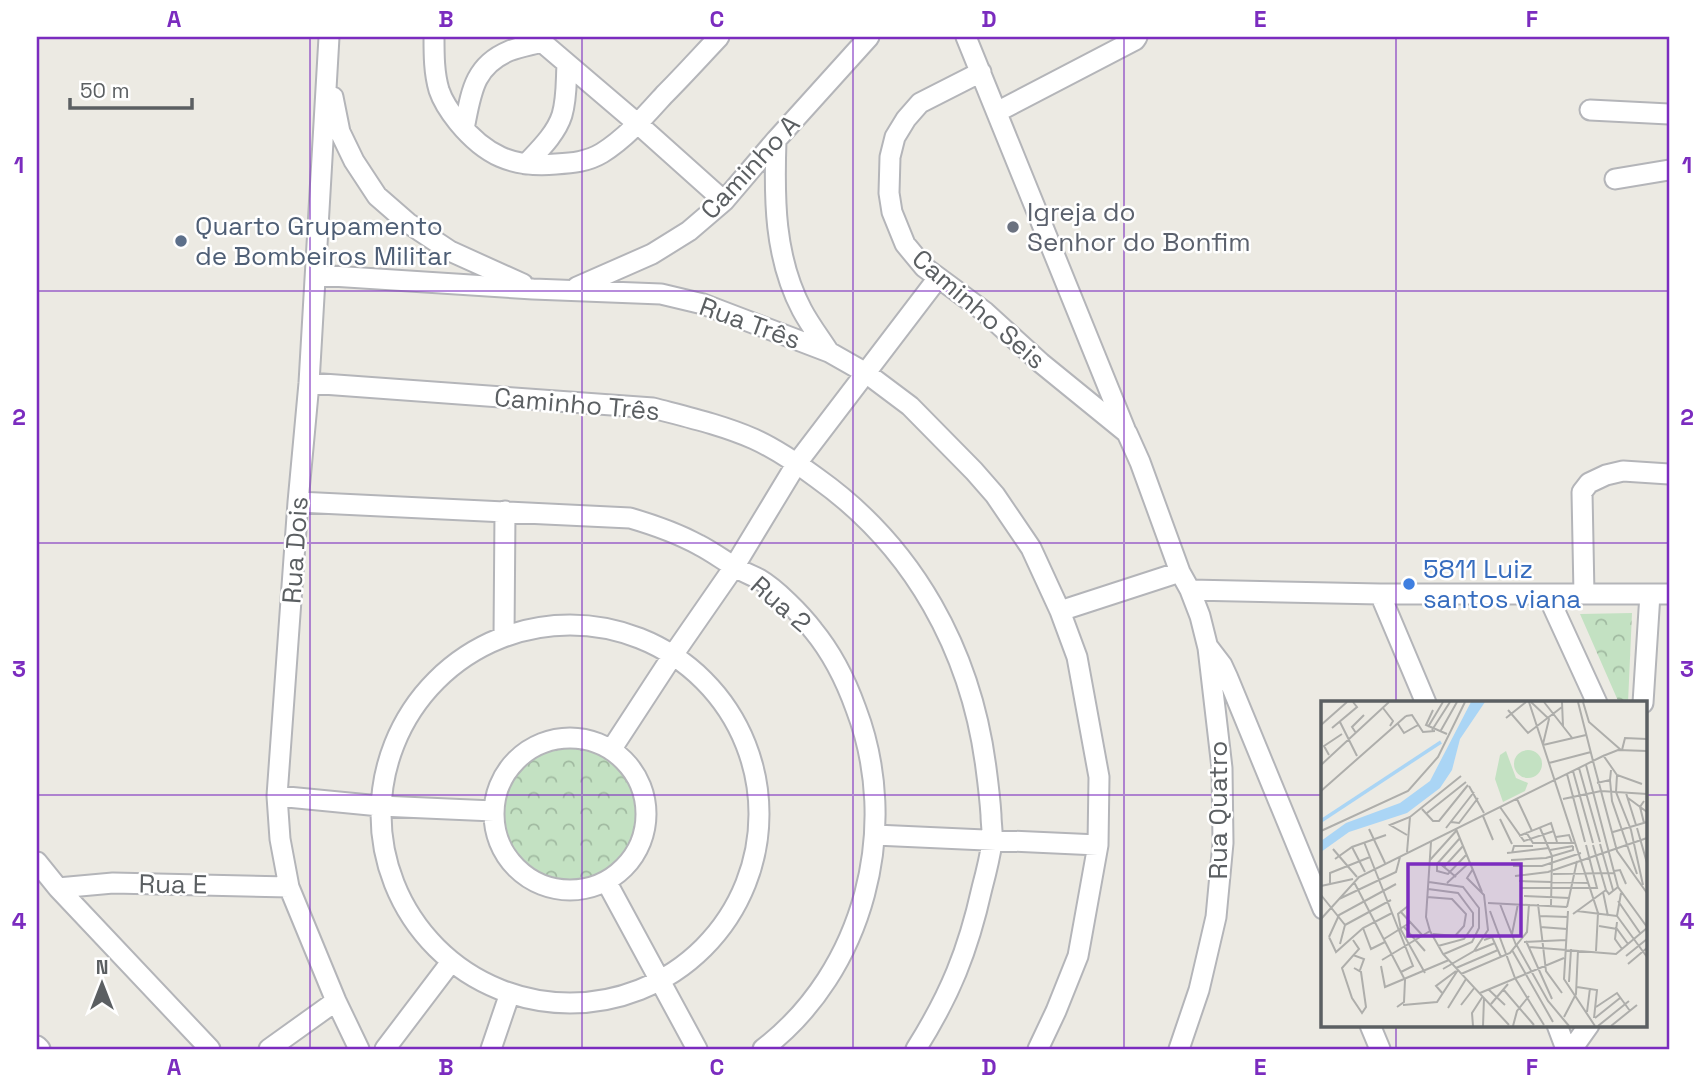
<svg xmlns="http://www.w3.org/2000/svg" width="1706" height="1086" font-family="'Space Grotesk',sans-serif">
<defs>
<pattern id="park-crowns" width="20" height="18" patternUnits="userSpaceOnUse" patternTransform="scale(1.75)"><rect width="20" height="18" fill="#c3e1c2"/><path d="M2 6a3 3 0 1 1 6 0M12 15a3 3 0 1 1 6 0" fill="none" stroke="#a1baa1"/></pattern>
</defs>
<rect width="100%" height="100%" fill="#eceae3"/>
<!-- park -->
<path fill="url(#park-crowns)" d="M1632,613L1628,703H1619L1580,614Z
M504 814a66 66 0 1 1 132 0a66 66 0 1 1-132 0Z"/>
<g fill="none" stroke-linecap="round" stroke-linejoin="round">
<defs>
<path id="minor" d="M329,37L309,383L298,502L277,796L280,839L289,887L336,1001L359,1049
M434,37C434,55 434,73 439,90C443,102 450,112 458,122C485,155 512,168 556,164C572,163 587,162 602,153C626,138 645,116 664,95C683,76 701,56 719,37
M536,37L638,124L724,201
M966,37L1125,429
M981,72L920,103L906,119L895,137L890,157L889,193L892,212L905,244L924,267L985,312L1041,363L1127,433L1140,462L1180,572L1190,590L1200,616L1208,648L1222,768L1223,843L1216,917L1199,990L1179,1049
M333,97L340,132L354,161L377,196L408,223L450,251L523,284
M1590,110L1669,114
M997,112L1135,40L1137,37
M464,129C471,94 473,66 509,51C519,47 531,45 542,42
M776,140C774,198 774,257 802,310C810,325 820,338 829,352
M526,164C539,150 556,134 562,115C567,98 566,81 567,64
M1615,179L1669,170
M316,275L533,289L661,294L703,304L829,352L866,373L910,406L974,471L995,495L1031,548L1060,611L1077,657L1099,777L1098,845L1078,956L1056,1011L1038,1049
M577,287L652,254L689,231L724,201L776,140L869,37
M309,383L653,408C687,417 722,425 754,439C776,449 798,464 817,478C914,547 971,651 986,768C988,783 990,799 991,815C991,824 993,833 992,842C990,857 986,873 982,888C968,951 950,995 916,1049
M298,502L630,518C654,525 677,533 699,545C711,551 723,560 735,567C743,572 751,575 759,579C776,589 801,614 813,630C832,653 846,681 856,709C901,827 865,971 763,1049
M1190,590L1380,594H1669
M1380,594L1426,703
M1547,594L1597,703
M1584,594L1582,492L1589,483L1606,475L1623,471L1669,474
M1060,611L1180,572
M381 814a189 189 0 1 1 378 0a189 189 0 1 1-378 0Z
M504,637L505,511
M1209,648L1222,665L1228,678L1323,909
M1643,703L1650,594
M494 814a76 76 0 1 1 152 0a76 76 0 1 1-152 0Z
M611,750L673,655L734,567L797,463L938,278
M277,796L380,806L494,811
M875,835L1098,845
M37,862L58,888L210,1049
M606,881L697,1049
M58,888L113,883L289,887
M1370,1025L1380,1049
M1557,1025L1566,1049
M37,1046L40,1049
M269,1049L336,1001
M385,1049L451,962
M491,1049L510,993
M1572,1049L1589,1025"/>
</defs>
<!-- minor casing -->
<use href="#minor" stroke="#b4b5b9" stroke-width="23"/>
<!-- minor -->
<use href="#minor" stroke="#fff" stroke-width="19"/>
</g>
<!-- grid -->
<path fill="none" stroke="#7b2cbf" stroke-width="2" stroke-opacity="0.55" d="M310,37V1049M582,37V1049M853,37V1049M1124,37V1049M1396,37V703M37,291H1669M37,543H1669M37,795H1323M1645,795H1669M1396,1025V1049"/>
<!-- markers -->
<circle fill="#6b7280" stroke="#fff" stroke-width="2.5" cx="1013" cy="227" r="7"/>
<circle fill="#5c6f8a" stroke="#fff" stroke-width="2.5" cx="181" cy="241" r="7"/>
<circle fill="#3f7fe0" stroke="#fff" stroke-width="2.5" cx="1409" cy="584" r="7"/>
<g text-anchor="middle" stroke-width="5" stroke-linejoin="round" paint-order="stroke">
<!-- street labels -->
<g font-size="26" fill="#5b5f62" stroke="#fff">
<text transform="translate(750 167) rotate(-47)" y="9">Caminho A</text>
<text transform="translate(979 309) rotate(41)" y="9">Caminho Seis</text>
<text transform="translate(750 323) rotate(20)" y="9">Rua Três</text>
<text transform="translate(577 404) rotate(5)" y="9">Caminho Três</text>
<text transform="translate(295 550) rotate(-86)" y="9">Rua Dois</text>
<text transform="translate(781 604) rotate(41)" y="9">Rua 2</text>
<text transform="translate(1218 810) rotate(-90)" y="9">Rua Quatro</text>
<text transform="translate(173 884) rotate(1)" y="9">Rua E</text>
</g>
<!-- worship labels -->
<g font-size="26" fill="#5b616d" stroke="#fff" text-anchor="start">
<text x="1027" y="221">Igreja do<tspan x="1027" dy="30">Senhor do Bonfim</tspan></text>
</g>
<!-- service labels -->
<g font-size="26" fill="#4e5e75" stroke="#fff" text-anchor="start">
<text x="195" y="235">Quarto Grupamento<tspan x="195" dy="30">de Bombeiros Militar</tspan></text>
</g>
<!-- shop labels -->
<g font-size="26" fill="#366cbe" stroke="#fff" text-anchor="start">
<text x="1423" y="578">5811 Luiz<tspan x="1423" dy="30">santos viana</tspan></text>
</g>
</g>
<!-- overview -->
<g transform="translate(1321 701)">
<rect width="326" height="326" fill="#eceae3"/>
<path d="M193 63a14 14 0 1 1 28 0a14 14 0 1 1-28 0ZM185,50L195,77L207,82L204,90L182,101L174,78L179,54Z" fill="#c3e1c2"/>
<path d="M150,1H164L139,38L131,69L119,87L86,112L28,131L0,151V140L25,122L79,102L109,80Z" fill="#aad5f5"/>
<path fill="none" stroke="#aad5f5" stroke-width="3.5" d="M0,120L120,41"/>
<path fill="none" stroke="#aeaeab" stroke-width="2" d="M208,1L277,212L275,250M210,1L228,18L222,43M223,1L252,38M241,1L242,25M257,1L272,60M262,1L268,21L300,49M62,7L72,20L69,25M112,9L105,24L126,33M187,9L207,32L241,6M85,15L91,14L102,31L114,30M185,17L205,1M19,21L36,55M77,23L83,32L97,24M0,24L26,1M107,26L122,1M11,27L36,6L32,1M111,29L129,1M119,31L136,1M35,32L31,26L43,14M222,44L265,34M301,49L304,37L326,38M8,54L3,45L21,33M282,54L296,74L321,83M272,60L296,150L326,192M228,62L270,51M0,64L68,1M265,64L297,186L326,226M258,67L279,141M252,70L272,142M246,73L264,141M296,74L295,91L310,129L322,184M289,79L291,100L316,173M276,82L289,79L290,69M148,85L163,112M0,90L85,15M305,92L315,124M307,97L326,111M196,98L211,130M242,98L280,90L326,93M179,106L203,140L233,130M101,108L112,120H118L147,84M106,112L145,81M162,115L172,139M179,118L191,143M130,121L138,122L157,97M323,122L319,106L323,100M125,127L153,91M219,127L231,155L230,204M316,127L326,162M48,128L64,162M135,128L161,191M0,130L87,90L117,56L144,1M205,131L212,142H254M292,131L326,121M86,134L69,124L89,116L140,75M198,135L230,122L236,141M235,136L248,134L251,142M139,137L116,163V170L127,173L146,153M43,141L92,265L80,271M110,141L105,216L109,230L122,253L188,324M279,143L292,189M272,144L285,189L288,193L297,186M31,146L44,171M12,148L36,176M229,149L252,145M86,151L89,116M186,152L228,147M191,152L193,145H212M14,158L31,146L65,134M109,159L136,129M190,159L225,157L252,149V145M117,161L135,176M192,165H221L260,152M123,166L142,145M293,170L299,169L305,183M232,173L294,172M194,175L227,171L326,137M198,180L268,182M33,181L84,279L83,301L76,306M108,181L142,186L158,207V227L151,241L123,253M9,182V172L49,156M126,182L149,161M0,185L32,178M199,187H276L265,144M107,188L137,192L152,212V225L143,238L117,245M282,191L287,215M0,194L24,224L19,243M203,195L249,197M106,196L131,198L145,213L143,225L134,235L112,233M18,198L75,171L79,156M297,200L319,232M167,202L246,206M179,203L195,244M217,203L225,270L241,292M87,205L77,213L80,229L104,272M246,206L256,160M79,210L102,235M169,210L194,277L223,324M247,210L243,278L274,325M256,210L296,215M252,213L285,189M218,215L247,216M296,215L326,256M296,215L300,192M0,218L38,176L282,55L297,49L326,50M296,221L294,238L301,248M24,224L70,199M278,225L296,228L307,243M83,226L104,250M219,226L246,228M42,227L50,248L64,241M191,233L197,203M8,236L18,214L75,183M8,236L15,251L42,227L71,212M63,238L90,221M32,239L38,248L21,267L31,297L41,312L45,306L40,271L33,267M163,239L171,236L180,256M205,240L231,298M203,241L245,239M195,243L227,300L248,325M208,246L295,253L326,227M191,249L232,321M154,250L174,242M32,254L43,258L39,269M305,255L326,238M61,259L109,230M307,263L326,247M60,265L64,286L128,259M135,267L177,249M122,268L153,250L167,229L163,194L146,177L152,168M140,273L189,252L206,231L208,203M248,281L250,248M256,286L276,289L273,317M167,288L184,304M182,288L213,324M159,292L243,257M122,293L115,285L135,270M170,303L187,283M82,304L116,301L137,269M140,304L154,286M275,306L296,292L309,310M127,307L145,278M266,311L269,287M243,316L255,293L257,249M274,317L299,297M152,325L151,312L162,295M162,325L163,297M192,325L196,310L208,295M277,325L308,300M290,325L316,304"/>
<path fill="#7b2cbf" fill-opacity="0.15" stroke="#7b2cbf" stroke-width="3.5" d="M87,163H200V235H87Z"/>
<rect width="326" height="326" fill="none" stroke="#5b5f62" stroke-width="3.5"/>
</g>
<!-- border -->
<rect width="1706" height="1086" fill="none" stroke="#ffffff" stroke-width="77"/>
<!-- north arrow -->
<g transform="translate(102 984)" stroke="#ffffff" stroke-width="5" paint-order="stroke">
<path d="M0-5L12 26L0 18L-12 26Z" fill="#5b5f62"/>
<text y="-10" font-size="19" font-weight="bold" text-anchor="middle" fill="#5b5f62">N</text>
</g>
<!-- scale -->
<path d="M70 98v10h122v-10" fill="none" stroke="#5b5f62" stroke-width="3.5"/>
<text x="80" y="98" font-size="21" fill="#5b5f62" stroke="#ffffff" stroke-width="5" paint-order="stroke">50 m</text>
<rect x="38" y="38" width="1630" height="1010" fill="none" stroke="#7b2cbf" stroke-width="2.5"/>
<g font-size="23" text-anchor="middle" font-weight="bold" fill="#7b2cbf">
<text x="174" y="27">A</text>
<text x="446" y="27">B</text>
<text x="717" y="27">C</text>
<text x="989" y="27">D</text>
<text x="1260" y="27">E</text>
<text x="1532" y="27">F</text>
<text x="19" y="173">1</text>
<text x="1687" y="173">1</text>
<text x="19" y="425">2</text>
<text x="1687" y="425">2</text>
<text x="19" y="677">3</text>
<text x="1687" y="677">3</text>
<text x="19" y="929">4</text>
<text x="1687" y="929">4</text>
<text x="174" y="1075">A</text>
<text x="446" y="1075">B</text>
<text x="717" y="1075">C</text>
<text x="989" y="1075">D</text>
<text x="1260" y="1075">E</text>
<text x="1532" y="1075">F</text>
</g>
</svg>
